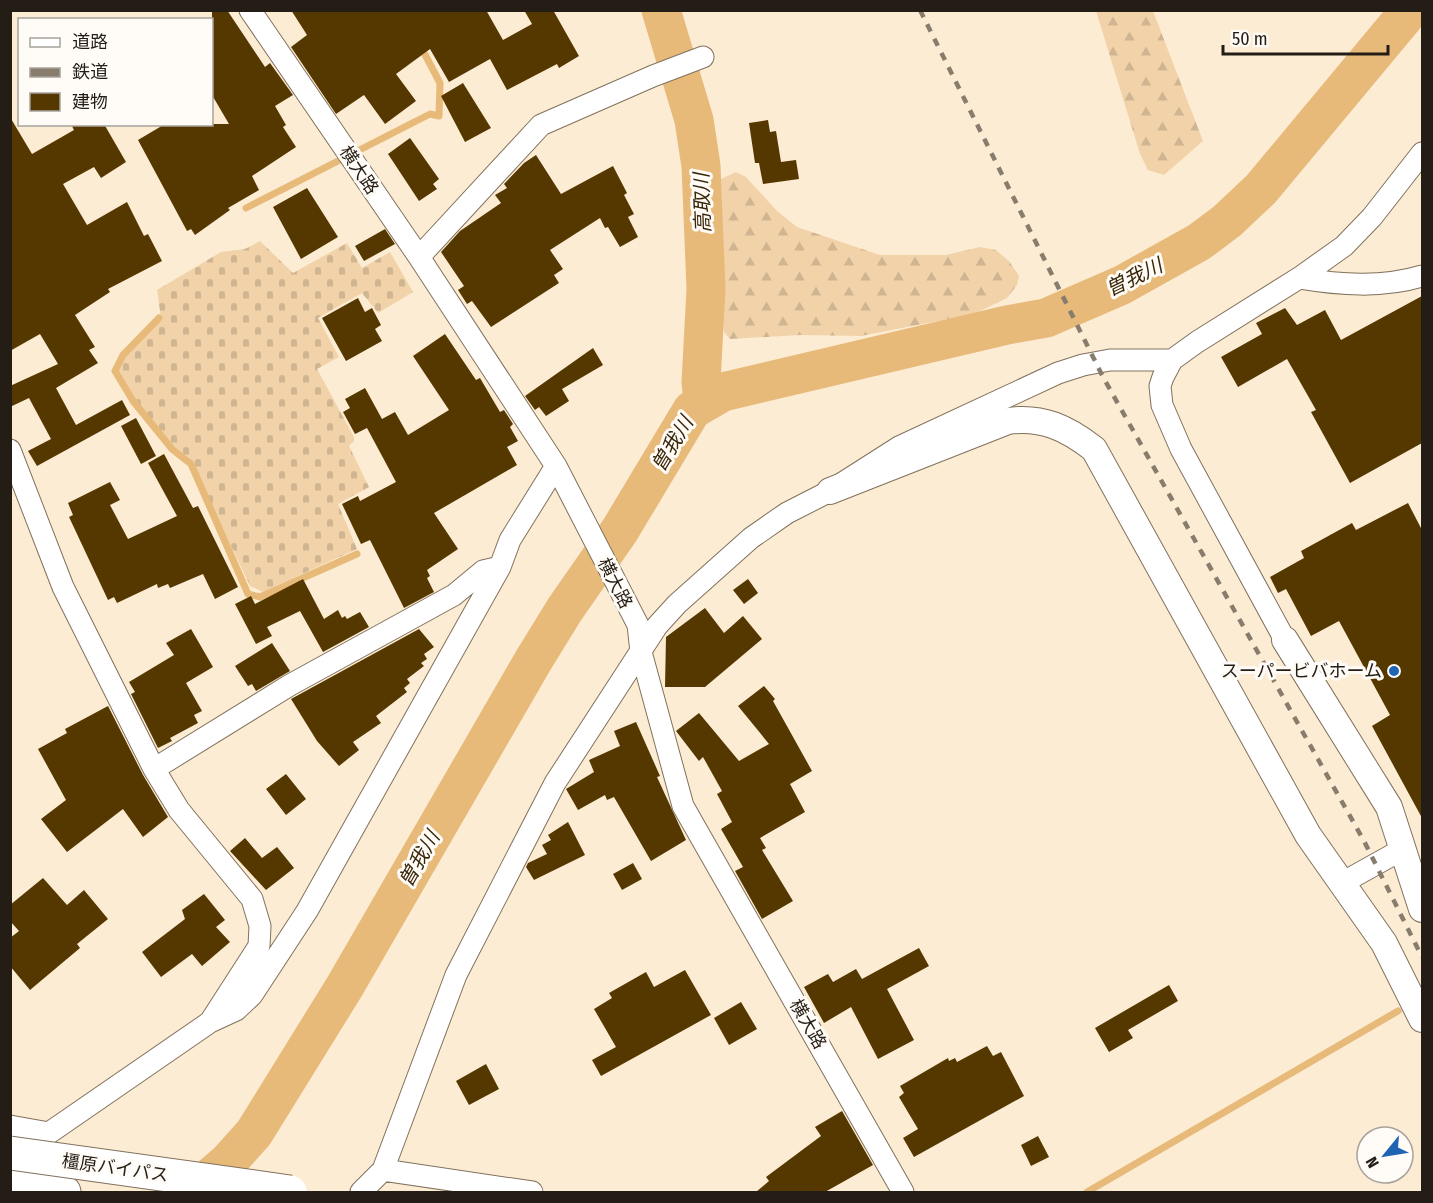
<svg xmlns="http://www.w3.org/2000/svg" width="1433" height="1203" font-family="'Fira Sans Condensed','Noto Sans JP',sans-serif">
<defs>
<pattern id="forest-firs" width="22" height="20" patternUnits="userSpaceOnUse" patternTransform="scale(1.5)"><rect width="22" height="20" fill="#f2d3a9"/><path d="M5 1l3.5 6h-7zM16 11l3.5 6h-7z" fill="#cfb591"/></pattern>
<pattern id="cemetery-stones" width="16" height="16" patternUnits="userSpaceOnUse" patternTransform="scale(1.5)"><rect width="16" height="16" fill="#f2d3a9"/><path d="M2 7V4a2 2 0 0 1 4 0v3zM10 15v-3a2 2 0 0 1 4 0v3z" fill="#cfb591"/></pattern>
</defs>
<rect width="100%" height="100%" fill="#fdecd4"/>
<!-- forest -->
<path fill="url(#forest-firs)" d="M1096,11H1153L1203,141L1164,175L1148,170L1140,154Z
M736,172L746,177L777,211L797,227L880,255H946L980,247L996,250L1009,261L1019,276L1017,285L1007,298L974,314L861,336L800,335L730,339L724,332L723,323L721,179Z"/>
<!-- cemetery -->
<path fill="url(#cemetery-stones)" d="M260,241L293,273L347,243L362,268L390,252L413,292L378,313L362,293L318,318L339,357L317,369L354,437V441L349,446L369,487L338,504L357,549L263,592L250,586L190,459L168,441L143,410L118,372L117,365L161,318L157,290L221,252L245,249Z"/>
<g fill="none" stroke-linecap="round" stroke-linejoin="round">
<!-- stream -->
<path stroke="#e7ba7a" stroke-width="7" d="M246,208L430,114L439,116L440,83L421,47
M159,318L123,355L115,371L133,401L172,449L191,464L248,594L260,597L357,554
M1087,1192L1398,1011"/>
<!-- river -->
<path stroke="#e7ba7a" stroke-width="39" d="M661,10L694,120L701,166L706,289L701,382L703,401
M193,1192L228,1162L254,1133L345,986L533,661L565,609L620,530L692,410L723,392L1007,325L1046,318L1122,285L1199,242L1227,221L1261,189L1410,10"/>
</g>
<!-- building -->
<path fill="#553700" d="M212,10H227L265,67L270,63L293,95L275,106L286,125L283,127L296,147L252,176L259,190L228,208L230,210L195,235L191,229L187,231L138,140L165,124H229L212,95Z
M291,10H486L503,40L532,24L524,10H553L579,56L559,68L557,64L507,90L490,59L449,82L430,49L396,74L416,101L385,124L364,95L336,114L291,47L307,35Z
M463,83L491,128L465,142L441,96Z
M10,117L32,154L74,130L71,124H104L126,162L101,178L94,167L63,184L87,225L127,202L144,236L148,234L162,261L108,289L110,292L75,315L95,347L89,350L98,363L56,388L76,425L122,400L130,415L37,466L28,451L51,439L29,398L10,407V386L58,364L40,334L10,351Z
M768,120L770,132L776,131L781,162L796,160L799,179L763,184L759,163H755L749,123Z
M410,138L439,179L433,184L437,189L419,201L388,154Z
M536,155L561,194L613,166L627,193L624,195L634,214L628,217L638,237L620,247L608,227L605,228L600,218L550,250L563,269L554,275L559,283L491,327L472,301L467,304L458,290L464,286L441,252L460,231L501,203L495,195L507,188L504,184L524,163Z
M307,188L338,237L301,259L273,207Z
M385,229L395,244L364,261L355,246Z
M1422,296V443L1350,483L1311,412L1316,410L1287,359L1238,387L1221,357L1262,334L1256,323L1285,308L1297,325L1325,310L1341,340Z
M358,298L365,312L372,308L381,325L375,329L382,341L346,361L322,318Z
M445,334L476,380L480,378L500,412L504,410L513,424L510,427L518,441L507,447L517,465L434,513L458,549L427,570L430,576L427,578L434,592L404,608L370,540L361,544L342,504L358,496L360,501L396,482L367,428L355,434L343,412L350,408L345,399L365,388L382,419L395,412L408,435L449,410L413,356Z
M593,348L603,365L562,389L569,401L546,416L539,407L535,410L525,396Z
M136,418L156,456L141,464L121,426Z
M164,454L193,508L198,506L238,587L215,599L203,574L170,588L168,584L158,588L157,584L117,603L114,597L108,600L69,517L73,515L68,503L110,482L120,500L110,505L128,539L177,516L148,463Z
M1408,503L1422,530V818L1372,726L1390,715L1339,621L1311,636L1286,589L1278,593L1270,577L1304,558L1301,551L1352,523L1356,530Z
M303,579L324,619L338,610L342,618L345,616L347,619L360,612L369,627L323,652L300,611L267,627L272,636L256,644L235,604L251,596L255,604Z
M748,579L758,593L744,604L733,590Z
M705,608L724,633L743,616L762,639L705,687H665L666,637Z
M191,629L213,667L186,683L202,711L194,715L198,723L170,738L172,741L158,748L131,694L135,692L129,682L174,655L166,643Z
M419,629L434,647L424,654L427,659L421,663L424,666L407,679L410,683L404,688L407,692L376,716L381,723L353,742L359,750L339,766L317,741L291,699Z
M272,643L290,671L256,691L252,684L248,686L235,666Z
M764,686L775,699L773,701L812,771L790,784L805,812L760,838L766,848L762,850L793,901L762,919L735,871L743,867L721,829L732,822L717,794L722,791L703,757L699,761L676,731L699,713L739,761L769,744L738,706Z
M108,706L143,775L168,817L143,837L123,809L67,852L41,819L66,800L38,749L67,733L65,729Z
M636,722L660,776L657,777L686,840L651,861L614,797L607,800L605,795L578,810L566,789L594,772L589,760L620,746L614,731Z
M286,774L306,799L286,815L266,789Z
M568,822L585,855L534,880L526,867L528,863L547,854L542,845L551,840L548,835Z
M245,838L262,858L277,847L294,868L266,890L230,851Z
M633,863L642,879L622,890L613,874Z
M43,878L67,905L84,890L108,919L77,944L80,948L30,990L10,966V938L19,931L10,921V905Z
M204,894L225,920L216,927L230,942L202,966L192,954L161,977L142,952L185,919L182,910Z
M919,948L929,966L887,989L914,1040L878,1059L851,1007L824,1023L804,987L828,974L833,982L856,969L862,979Z
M685,970L711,1015L601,1076L592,1060L616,1047L594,1009L612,998L609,993L646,972L654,987Z
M1169,985L1178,1001L1128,1030L1133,1038L1109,1052L1095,1028Z
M741,1002L757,1029L729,1045L714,1018Z
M987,1046L993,1056L1001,1052L1024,1096L914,1157L903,1138L918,1129L899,1097L904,1093L900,1086L948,1058L949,1061L955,1058L957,1062Z
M486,1064L499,1089L469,1105L456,1081Z
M842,1111L873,1165L825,1192H756L769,1181L766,1177L821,1136L815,1127Z
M1038,1136L1049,1157L1031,1166L1021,1145Z"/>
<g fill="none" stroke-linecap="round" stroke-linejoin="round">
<defs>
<path id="minor" d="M250,10L419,257L556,466L638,625L641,652L683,806L903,1192
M419,257L541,125L653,76L703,57
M1299,278C1340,285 1382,288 1422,276
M10,450L63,587L154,769L179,810L252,899L260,926L259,946L210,1022
M1285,640L1181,449L1162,405L1160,386L1163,377L1172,360L1197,342L1299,278L1344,246L1372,217L1422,153
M154,769L290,685L454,595L483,571L500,567
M1342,883L1403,849
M10,1126L49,1133
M20,1160L49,1133L210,1022L236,1010L252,995L307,911L500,567L510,540L556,466
M383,1170L532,1192
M361,1192L383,1170L456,975L555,783L657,626L677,604L751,538L787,513L830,491L899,447L1058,373L1083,365L1110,360H1172"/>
<path id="tertiary" d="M830,491L1008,421C1042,416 1067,428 1094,449L1308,835L1384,943L1422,1019
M1285,640L1389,807L1422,909"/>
<path id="trunk" d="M10,1185L64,1192"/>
</defs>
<!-- minor casing -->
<use href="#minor" stroke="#81715c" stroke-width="23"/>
<!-- tertiary casing -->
<use href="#tertiary" stroke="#81715c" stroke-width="28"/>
<!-- trunk casing -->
<use href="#trunk" stroke="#81715c" stroke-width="35"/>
<!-- minor -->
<use href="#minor" stroke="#fff" stroke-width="21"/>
<!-- tertiary -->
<use href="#tertiary" stroke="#fff" stroke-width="26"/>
<!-- trunk -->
<use href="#trunk" stroke="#fff" stroke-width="33"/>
<!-- rail -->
<path stroke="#887c6d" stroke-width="4.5" stroke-dasharray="8 8" stroke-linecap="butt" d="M920,10L1103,377L1364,841L1422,957"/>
<defs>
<path id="trunk-bridge" d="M10,1153L290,1192"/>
</defs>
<!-- trunk-bridge casing -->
<use href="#trunk-bridge" stroke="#81715c" stroke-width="35" stroke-linecap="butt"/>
<!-- trunk-bridge -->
<use href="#trunk-bridge" stroke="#fff" stroke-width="33"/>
</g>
<!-- markers -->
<circle fill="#1f63b3" stroke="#fffbf6" stroke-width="2" cx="1394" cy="671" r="6"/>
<g text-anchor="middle" stroke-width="6" stroke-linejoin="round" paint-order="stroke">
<!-- street labels -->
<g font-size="18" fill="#241d15" stroke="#fffbf6">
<text transform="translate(359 170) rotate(56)" y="6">横大路</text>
<text transform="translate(615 583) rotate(63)" y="6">横大路</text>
<text transform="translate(808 1024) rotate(60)" y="6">横大路</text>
<text transform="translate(115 1168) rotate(8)" y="6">橿原バイパス</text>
</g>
<!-- poi labels -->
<g font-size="18" fill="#241d15" stroke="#fffbf6" text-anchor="end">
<text x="1382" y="677">スーパービバホーム</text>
</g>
<!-- water labels -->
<g font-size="20" font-style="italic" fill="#392709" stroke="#fffbf6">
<text transform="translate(702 203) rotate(-92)" y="7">高取川</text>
<text transform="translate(1134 277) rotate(-26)" y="7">曽我川</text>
<text transform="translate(672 444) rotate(-59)" y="7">曽我川</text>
<text transform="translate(419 859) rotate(-60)" y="7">曽我川</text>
</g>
</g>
<!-- border -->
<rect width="1433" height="1203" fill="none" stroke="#241d15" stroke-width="24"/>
<!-- legend -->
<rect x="18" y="18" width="195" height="108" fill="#fffbf6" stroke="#a7a29c" stroke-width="1.5"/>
<rect x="30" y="38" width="30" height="9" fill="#ffffff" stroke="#a7a29c" stroke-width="1.5"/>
<text x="72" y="48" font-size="18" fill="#241d15">道路</text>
<rect x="30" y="68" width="30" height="9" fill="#887c6d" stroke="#a7a29c" stroke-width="1.5"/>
<text x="72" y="78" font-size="18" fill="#241d15">鉄道</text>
<rect x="30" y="93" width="30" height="18" fill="#553700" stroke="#a7a29c" stroke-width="1.5"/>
<text x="72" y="108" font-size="18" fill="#241d15">建物</text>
<!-- north arrow -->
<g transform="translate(1385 1155) rotate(240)"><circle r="28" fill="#fffbf6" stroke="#a7a29c" stroke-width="1.5"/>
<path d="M0-4.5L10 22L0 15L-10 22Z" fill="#1f63b3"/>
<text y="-9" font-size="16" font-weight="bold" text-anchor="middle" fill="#241d15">N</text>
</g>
<!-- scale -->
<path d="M1223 45v9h165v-9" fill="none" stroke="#241d15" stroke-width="3"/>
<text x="1232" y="45" font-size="18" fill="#241d15" stroke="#fffbf6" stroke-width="4.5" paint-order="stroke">50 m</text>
</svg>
